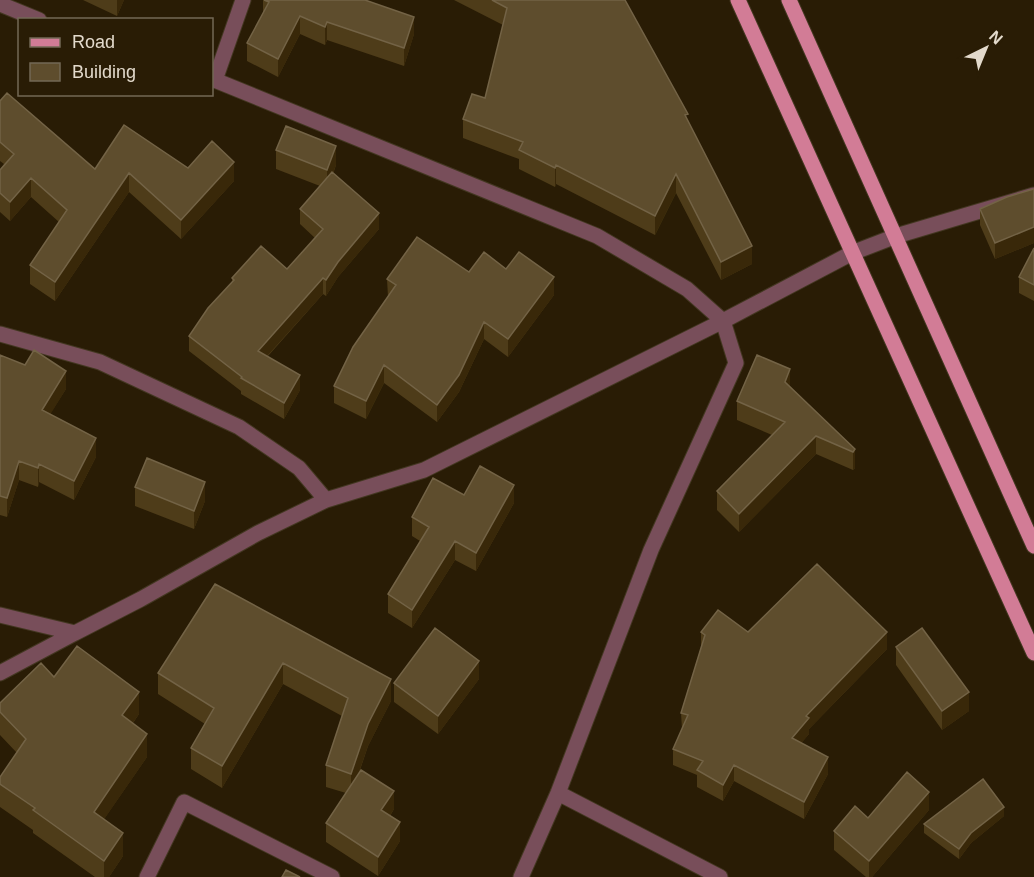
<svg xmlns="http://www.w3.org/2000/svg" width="1034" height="877" font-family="Helvetica,sans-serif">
<rect width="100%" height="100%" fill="#291c05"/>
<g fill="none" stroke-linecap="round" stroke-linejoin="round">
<defs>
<path id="minor" d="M0,4L39,20
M212,79L597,236L687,289L723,321L736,363L651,550L558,793L521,877
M215,80L243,0
M0,334L100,362L239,427L299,468L326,500
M0,615L75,633L141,599L258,533L326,500L424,470L723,321L852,253L896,236L1034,195
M0,673L75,633
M558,793L720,877
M147,877L184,802L332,877"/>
<path id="major" d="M738,0L1034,653
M789,0L1034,546"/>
</defs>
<!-- minor casing -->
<use href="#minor" stroke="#433721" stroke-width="17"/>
<!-- major casing -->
<use href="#major" stroke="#433721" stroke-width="17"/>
<!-- minor -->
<use href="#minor" stroke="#784e5a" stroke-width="15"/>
<!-- major -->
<use href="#major" stroke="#d27c96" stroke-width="15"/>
</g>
<!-- wall -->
<path fill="#4e3c19" d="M83,0H124L117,16Z
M263,0L414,34L404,66L327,40L325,45L300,34L278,77L247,61V43L263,13Z
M454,0H625L688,121L752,264L721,280L676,193L655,235L556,184L555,187L519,169V159L463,138V119L485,98L503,25Z
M0,101L95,169L188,168L234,181L181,239L129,192L55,301L30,284V265L59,222L31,197L10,221L0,212V170L4,164L0,161Z
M276,150L336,165L333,174L379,229L338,277L326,296L323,294L268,356L300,390L284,419L241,394V391L189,351V336L232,283V278L287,269L315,238L300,224V209L320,186L276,169Z
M1034,189V243L995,259L980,225V209Z
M1034,248V301L1019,293V277Z
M506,269L554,295L508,357L484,339L459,392L437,422L384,383L366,419L334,403V386L388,297L387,279Z
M0,355L66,389L50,414L96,457L74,500L39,482L38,487L19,480L7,517L0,515Z
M790,387L855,449V468L853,470L816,454L739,532L717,510V491L772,435L737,420V401Z
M135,487L205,501L194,529L135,506Z
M464,495L514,503L476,571L455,560L412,628L388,613V594L420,541L412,536V517Z
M215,584L391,701L368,746L359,773L394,809L390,816L400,841L378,876L326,842V823L346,793L326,787V765L342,716L283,684L222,788L191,769V748L205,724L158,694V673Z
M701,632H748L887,649L809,729V734L801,743L828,774L804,819L734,781L723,801L697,787V775L673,765V749L682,729L681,713L701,647Z
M896,647L969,711L942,730L896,665Z
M54,677L139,714L133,723L147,757L104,819L123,856L109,877H95L33,833V830L0,807V784L17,753L0,735V703Z
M479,679L438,734L394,702V683Z
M929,810L872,877H866L834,850V831Z
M1004,816L971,843L959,859L924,833V824Z"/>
<!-- shaded-wall -->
<path fill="#392809" d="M117,0H124L117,16Z
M300,16V34L278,77V59Z
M414,17V34L404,66V48Z
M327,22V40L325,45V27Z
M336,146V165L327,189V170Z
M234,162V181L181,239V220Z
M556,165V184L555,187V168Z
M129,173V192L55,301V282Z
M676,174V193L655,235V216Z
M31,178V197L10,221V202Z
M379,213V229L338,277L326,296V280L338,262Z
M1034,227V243L995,259V243Z
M752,246V264L721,280V262Z
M554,277V295L508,357V339Z
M323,278V294L258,366V351Z
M484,322V339L459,392L437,422V405Z
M384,365V383L366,419V401Z
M790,369V388L785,382Z
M66,371V389L42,428V410Z
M300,375V390L284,419V403Z
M816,436V454L739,532V514Z
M96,438V457L74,500V481Z
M855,449V468L853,470V452Z
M19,461V480L7,517V498Z
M39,464V482L38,487V468Z
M205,482V501L194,529V511Z
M514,485V503L476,571V553Z
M455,541V560L412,628V610Z
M887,632V649L809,729V734L792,755V738L806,716Z
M479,661V679L438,734V716Z
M283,663V684L222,788V766Z
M391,679V701L368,746L351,795V774L368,724Z
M139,692V714L122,738V715Z
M969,692V711L942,730V711Z
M147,734V757L94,834V812Z
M828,757V774L804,819V802Z
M734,765V781L723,801V785Z
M394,791V809L381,829V810Z
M929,792V810L872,877H869V861Z
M1004,807V816L971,843L959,859V849L971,833Z
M400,822V841L378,876V857Z
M123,833V856L109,877H104V861Z"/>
<!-- building -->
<path fill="#5e4d2d" stroke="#736346" stroke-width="1.5" d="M264,0H365L414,17L404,48L327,22L325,27L300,16L278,59L247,43L269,2Z
M492,0H625L688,114L685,115L752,246L721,262L676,174L655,216L556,165L555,168L519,150L523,142L463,119L472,94L485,98L507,8Z
M7,93L95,169L124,125L188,168L212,141L234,162L181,220L129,173L55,282L30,265L67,210L31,178L10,202L0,193V170L14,154L0,142V101Z
M286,126L336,146L327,170L276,150Z
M332,172L379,213L338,262L326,280L323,278L258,351L300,375L284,403L241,378L242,377L189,336L208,308L234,280L232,278L261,246L287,269L323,229L300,209Z
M1034,189V227L995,243L980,209L1007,197Z
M417,237L469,272L484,252L506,269L519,252L554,277L508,339L484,322L459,375L437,405L384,365L366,401L334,386L353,347L396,285L387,279Z
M1034,248V285L1019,277Z
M34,350L66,371L42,410L96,438L74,481L39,464L38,468L19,461L7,498L0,496V355L25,365Z
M757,355L790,369L785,382L855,449L853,452L816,436L739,514L717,491L785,422L737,401Z
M147,458L205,482L194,511L135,487Z
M480,466L514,485L476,553L455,541L412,610L388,594L429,527L412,517L433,478L464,495Z
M817,564L887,632L806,716L809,718L792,738L828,757L804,802L734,765L723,785L697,770L703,761L673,749L688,715L681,713L705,635L701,632L718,610L748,632Z
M215,584L391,679L368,724L351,774L326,765L348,698L283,663L222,766L191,748L214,708L158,673Z
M435,628L479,661L438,716L394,683Z
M922,628L969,692L942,711L896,647Z
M77,646L139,692L122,715L147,734L94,812L123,833L104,861L33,810L35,808L0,784V777L26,739L0,712V703L41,663L54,677Z
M361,770L394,791L381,810L400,822L378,857L326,823Z
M907,772L929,792L869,861L834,831L855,806L868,818Z
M983,779L1004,807L971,833L959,849L924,824Z
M286,870L300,877H282Z"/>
<!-- legend -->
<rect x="18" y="18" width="195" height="78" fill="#291c05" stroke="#736855" stroke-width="1.5"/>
<rect x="30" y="38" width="30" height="9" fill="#d27c96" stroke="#736855" stroke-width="1.5"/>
<text x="72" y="48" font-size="18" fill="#e3dacc">Road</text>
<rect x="30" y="63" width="30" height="18" fill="#5e4d2d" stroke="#736855" stroke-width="1.5"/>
<text x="72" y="78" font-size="18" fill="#e3dacc">Building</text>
<!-- north arrow -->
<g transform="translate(986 48) rotate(43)" stroke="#291c05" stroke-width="4.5" paint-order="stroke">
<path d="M0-4.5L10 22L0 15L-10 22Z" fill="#e3dacc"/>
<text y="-9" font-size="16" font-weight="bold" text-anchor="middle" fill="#e3dacc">N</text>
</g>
</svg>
